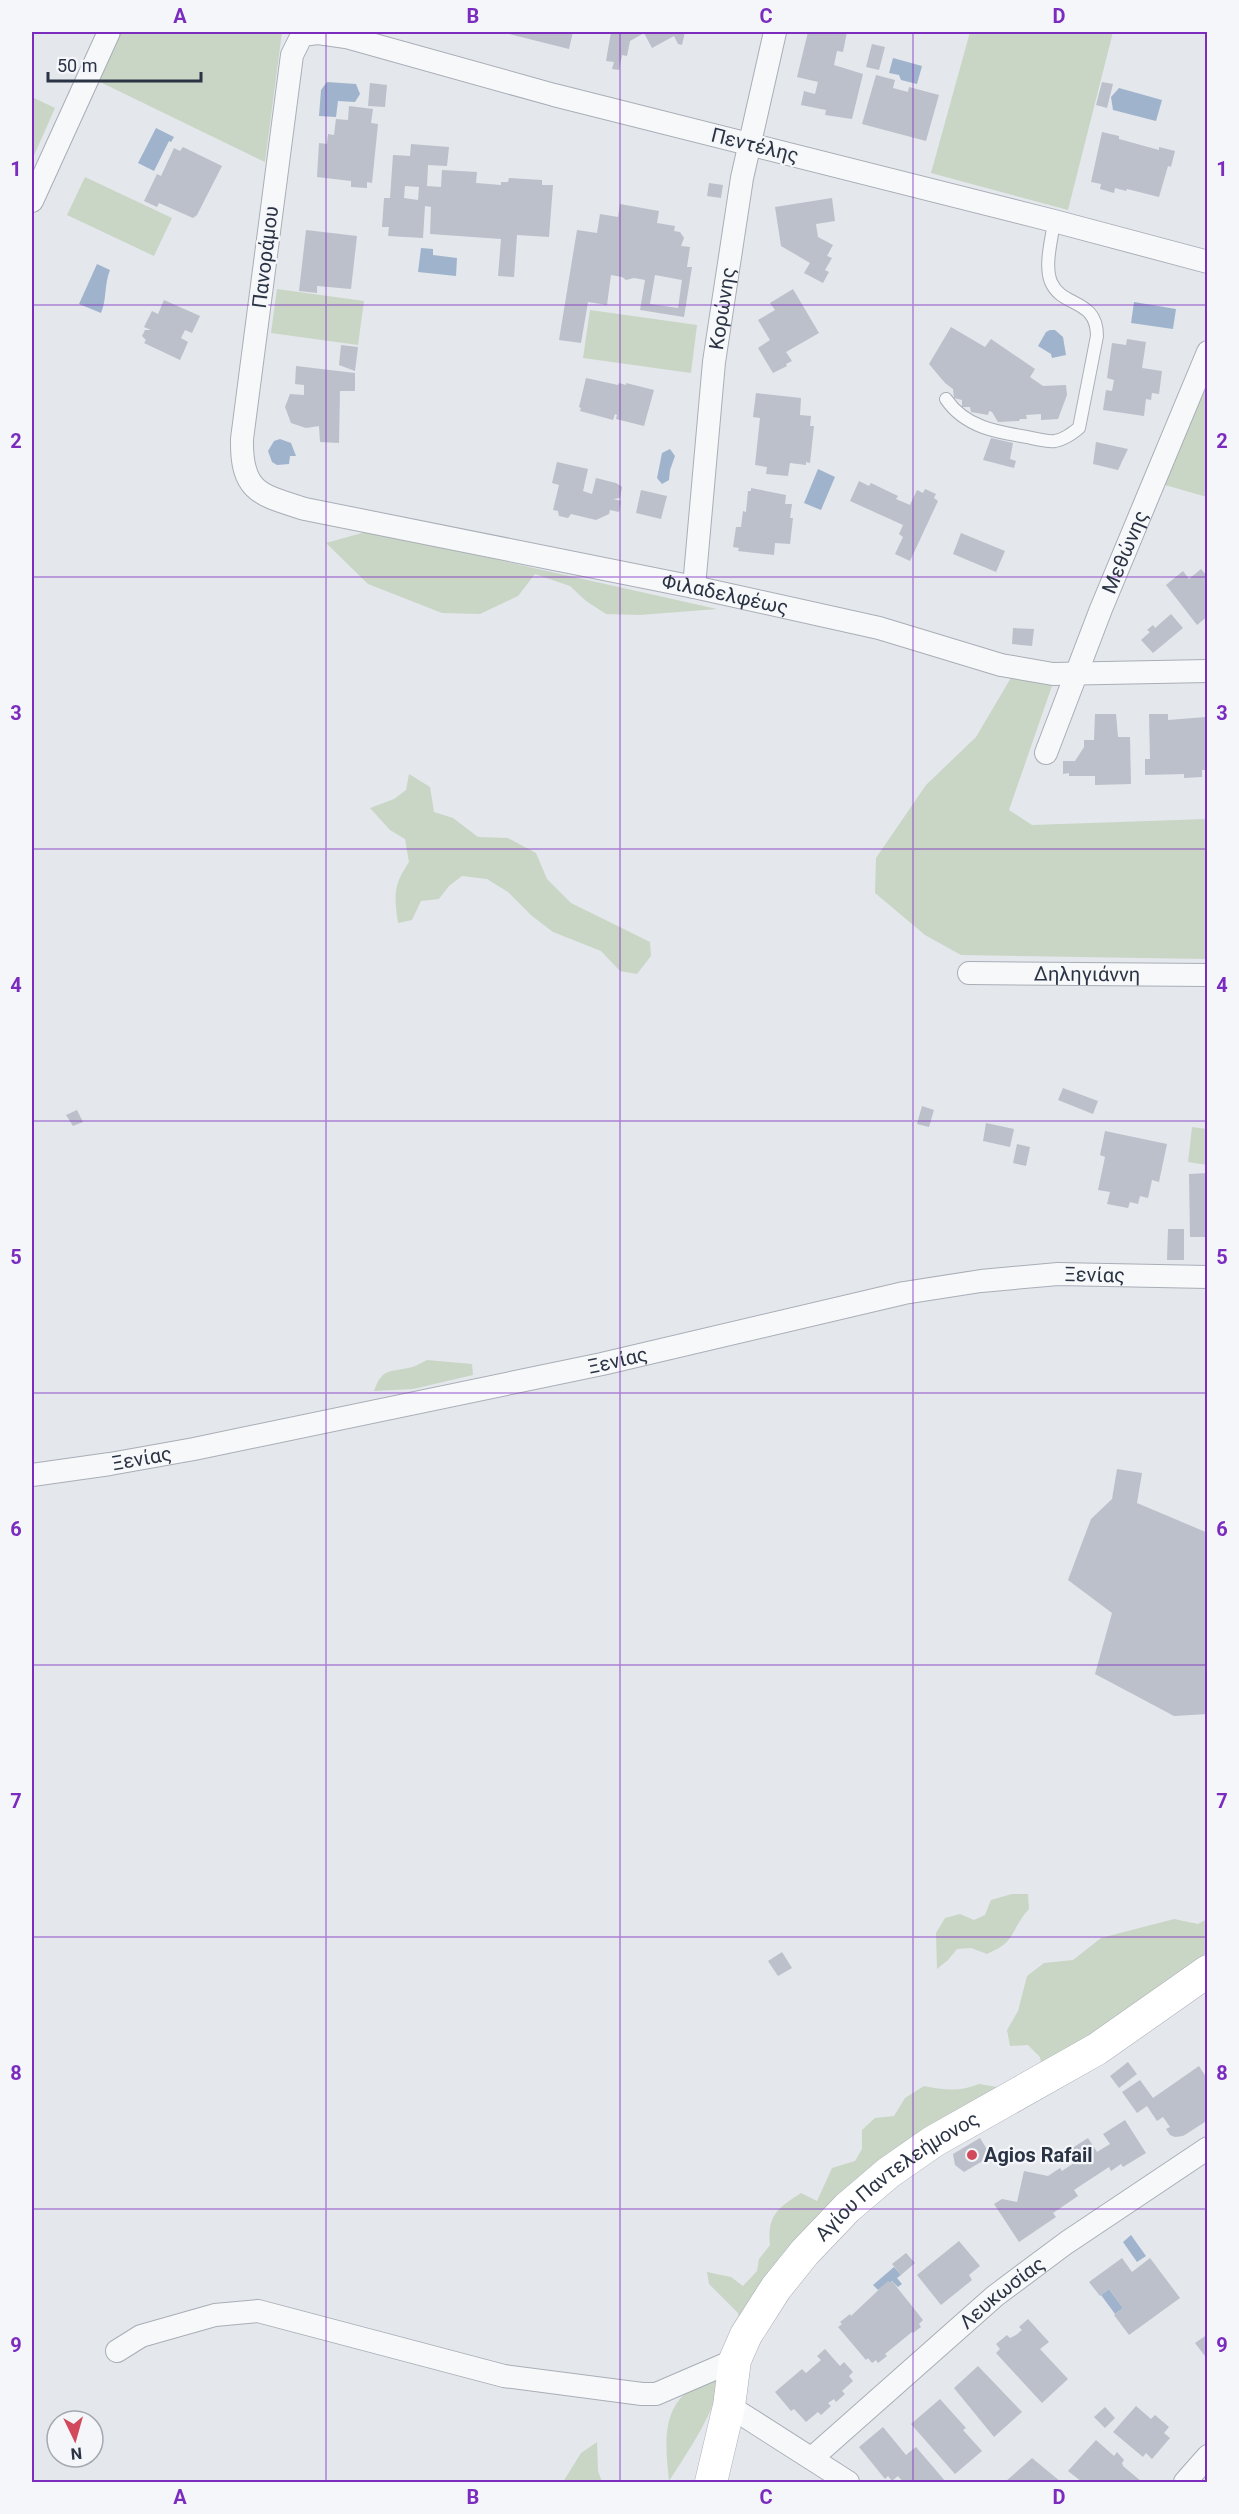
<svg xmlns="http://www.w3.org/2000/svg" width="1239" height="2514" font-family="Roboto,sans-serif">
<rect width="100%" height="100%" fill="#e4e7ec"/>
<!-- green -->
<path fill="#c9d6c5" d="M120,32H282L265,162L98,81Z
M970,32H1113L1068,210L931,173Z
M32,97L55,108L32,160Z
M85,177L172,218L154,256L67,215Z
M277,289L364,301L358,345L271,333Z
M590,310L697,325L691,373L583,358Z
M1207,380V497L1165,485Z
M369,531L717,609L640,615L606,614L586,601L570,586L535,574L518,596L480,614L442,613L368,584L326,543Z
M1012,676L1053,683L1009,810L1032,825L1207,819V959L961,955L925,935L875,893L876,858L926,785L976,737Z
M409,774L430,787L434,812L453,818L478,837L508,838L536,853L547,879L571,903L650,942L651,956L637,974L620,971L601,951L553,932L532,916L508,892L487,879L462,876L449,886L439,899L421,901L412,920L398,923C394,895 393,886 409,862L405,839L390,830L370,808L394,799L406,790Z
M1192,1127L1207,1129V1165L1188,1162Z
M427,1360L472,1364L473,1375L413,1389L374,1391C382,1369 388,1372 408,1368C415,1367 421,1363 427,1360Z
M1012,1894H1028L1029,1909C1009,1931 1018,1941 987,1954L971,1948L957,1949L948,1960L937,1969L936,1933L945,1918L960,1914L974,1920L985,1915L991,1900Z
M1174,1919L1198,1924L1207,1919V1960L1042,2071L1040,2057L1028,2045L1010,2046L1007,2030L1018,2011L1027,1976L1044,1963L1073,1960L1101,1938Z
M979,2084L997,2087L740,2329L738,2313L709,2284L707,2272L731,2277L743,2286L757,2271L759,2259L770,2245C767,2215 778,2208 801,2193L817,2201L832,2168L855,2161L862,2149V2130L875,2118L894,2116L905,2098L924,2086C944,2090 960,2092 979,2084Z
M722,2377C712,2417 691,2447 669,2481C666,2449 660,2410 691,2389C699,2383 713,2381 722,2377Z
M597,2442L598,2471L602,2482H563L581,2453Z"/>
<!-- water -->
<path fill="#9fb4cc" d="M893,58L922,66L917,84L901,80L899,75L889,73Z
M327,82L356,84L360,94L355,102L338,101L336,117L319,116L321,90Z
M1119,88L1162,100L1156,121L1113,110L1111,97Z
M156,128L174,137L171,142L169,141L154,171L138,163Z
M421,248L433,249V255L457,258L456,276L418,272Z
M97,264L110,270C104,285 107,299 101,313L79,304Z
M1134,302L1176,309L1173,329L1131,323Z
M1050,330H1055L1063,337L1066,355L1052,358L1051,354L1038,346L1046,332Z
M280,439L291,443L296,456H290L289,464L277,465L272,462L268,451L274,441Z
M670,449L675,456L670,470L669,480L662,484L657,478L662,453Z
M818,469L835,477L821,510L804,503Z
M1131,2235L1146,2256L1137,2262L1123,2242Z
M894,2267L901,2275L897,2278L902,2284L898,2287L892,2281L890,2283L888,2282L878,2290L873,2285Z
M1109,2289L1123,2308L1115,2314L1101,2295Z"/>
<!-- building -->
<path fill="#bbc0ca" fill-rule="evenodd" d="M510,32H573L569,49L509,34Z
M611,32L625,34L629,32H685L682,45L678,44L674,36L652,48L644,33L630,41L627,56L622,55L619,70L612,69L614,62L606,61Z
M808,32H847L843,52L837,51L834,65L863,74L852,119L825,115L826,110L801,105L804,91L815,94L818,82L797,77Z
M872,44L885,47L879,70L866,67Z
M876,75L895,80L893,88L908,92L909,87L939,95L926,141L862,124Z
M1102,82L1113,84L1107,108L1096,105Z
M370,83L387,85L385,107L368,106Z
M349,106L373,109L371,123L378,124L372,183L367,182V188L351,187V181L317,177L319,143L327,144L328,134L334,135L336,119L348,120Z
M1102,132L1119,136V139L1159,150V147L1175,151L1171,167L1168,166L1159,197L1127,189L1126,191L1115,188L1114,193L1100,189L1101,184L1091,182Z
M411,144L449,147L447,166L428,165L427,186L441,187L442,170L477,172L476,183L501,185V182H508L509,178L542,180V185H553L549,237L517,235L514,277L498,276L501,239L430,234L431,207L425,206L423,238L388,236L389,227H382L384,198H390L393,155L410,156ZM405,186L419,187L418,200L404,198Z
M183,147L222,166L197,215L193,218L159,203L157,207L144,201L157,174L161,176L174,148L180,151Z
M709,183L723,185L721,198L707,196Z
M832,198L835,221L816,224L818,237L833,245L827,256L832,258L825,270L829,272L823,283L804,273L810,263L781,246L775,207Z
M620,204L659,211L657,223L675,226L674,231L680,232L684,238L681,246L690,247L687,267H692L684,317L640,310L645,280L634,278L626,280L622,277L611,275L607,305L588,302L581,343L559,340L577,230L597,233L600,214L618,217ZM655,275L682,280L678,308L650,304Z
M306,230L357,236L351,289L317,286V293L299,291Z
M793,289L819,333L786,352L792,361L786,364L787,366L773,373L758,348L770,340L758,320L775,310L770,303Z
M164,300L200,316L192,333L185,330L181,338L188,342L180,360L144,343L146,340L142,336L145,330H151L144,327L152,311L158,314Z
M951,327L985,347L991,339L1035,369L1030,377L1043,386L1066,385L1067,395L1058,419L1041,420V414L1026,415L1027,419H1020L1019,421L998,422L992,412L989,411L988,415L971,412L970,407H962V400L954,398L953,389L945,383L929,364Z
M1127,339L1146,342L1142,368L1162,371L1159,394L1152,393L1151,400L1146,399L1144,416L1103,410L1106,390L1112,391L1114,380L1107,378L1112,343L1126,345Z
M341,345L358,347L355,371L339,365Z
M296,366L355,373V391H340L339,443L320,442L319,426L306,428L291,423L285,407L290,394L304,395V385L295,384Z
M586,378L618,385L619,383L626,385V383L654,390L644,426L616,419L617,415L615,414L613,420L580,411L581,408L579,407Z
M756,393L801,398L800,415L811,416L810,426H814L810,463L806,462V465L790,463L788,476L766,474L767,467L755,465L760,418L753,417Z
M991,438L1013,443L1010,459L1016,461L1014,468L983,460Z
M1096,442L1128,449L1118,470L1093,464Z
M557,462L588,469L583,491L592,494L596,478L616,483L622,487L620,498L613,499L621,501L619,512L610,510L609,514L596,520L571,514L568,518L559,516L558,511L553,510L559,485L552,483Z
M859,481L869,486L871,483L898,496L896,499L910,505L917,490L923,493L925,489L936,494L934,498L938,501L910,561L895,554L903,537L899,534L903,525L850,501Z
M751,488L786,495L785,504H792L790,518H793L790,544L775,543L774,555L738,551L739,548L733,547L736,527H741L743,511L746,512L748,491H751Z
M641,490L667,496L661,519L636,513Z
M961,533L1005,551L996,572L953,554Z
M1201,569L1208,577V616L1197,625L1166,585L1183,571L1189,579Z
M1171,614L1183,628L1153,653L1141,640L1150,632L1147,630L1153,625L1155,628Z
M1013,628L1034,629L1032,646L1012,644Z
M1095,714H1116L1118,737H1130L1131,784L1095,785V776H1069V773L1063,774V761H1075L1084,747V740H1094Z
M1149,714H1168V720L1206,717V770H1202V777L1184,778V774L1145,775V759H1150Z
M1063,1088L1098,1101L1093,1114L1058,1100Z
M922,1106L934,1110L929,1127L917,1124Z
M77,1110L83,1122L73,1126L66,1115Z
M986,1123L1014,1129L1010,1147L983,1141Z
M1105,1131L1167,1144L1159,1182L1152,1180L1148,1198L1140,1196L1138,1204L1130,1202L1128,1208L1107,1204L1110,1192L1098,1190L1105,1157L1100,1155Z
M1017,1144L1030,1147L1026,1166L1013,1163Z
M1208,1173V1237H1190L1189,1174Z
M1168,1229H1184V1260H1167Z
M1117,1469L1142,1473L1137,1503L1208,1533V1714L1174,1716L1095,1674L1112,1613L1068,1580L1091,1519L1112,1499Z
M782,1952L792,1968L778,1976L768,1961Z
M1128,2062L1137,2074L1119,2088L1110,2076Z
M1199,2066L1208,2080V2120L1183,2136L1175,2137L1170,2135L1166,2129L1170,2127L1163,2117L1157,2121L1147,2106L1137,2113L1122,2092L1140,2080L1153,2098Z
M1125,2120L1146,2153L1123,2167L1121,2164L1111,2171L1109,2167L1074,2190L1078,2196L1053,2213L1056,2217L1019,2242L994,2204L1002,2199L1017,2202L1024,2171L1048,2176L1060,2168L1062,2171L1074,2163L1066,2152L1088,2138L1097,2152L1110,2144L1103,2134Z
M980,2138L991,2156L964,2172L955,2165L953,2154Z
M959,2241L980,2266L969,2275L972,2280L941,2305L917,2275Z
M906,2253L915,2263L901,2275L892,2264Z
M1122,2258L1132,2272L1150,2258L1180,2298L1129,2335L1114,2315L1123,2308L1109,2289L1100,2296L1089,2282Z
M888,2281L890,2283L892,2281L923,2320L919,2324L921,2327L913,2333L912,2332L885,2354L887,2356L878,2363L876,2360L872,2363L868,2358L866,2360L838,2327L842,2324L840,2322L850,2314L851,2316Z
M1028,2319L1049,2342L1040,2349L1068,2379L1042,2403L996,2353L1000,2349L996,2344L1007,2335L1010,2338L1016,2335L1022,2330L1019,2327Z
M1208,2334V2360L1195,2343Z
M825,2349L840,2366L844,2362L853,2372L849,2376L853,2381L842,2391L845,2394L836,2402L834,2399L828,2403L831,2406L821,2415L818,2412L806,2422L794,2409L791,2411L775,2392L802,2369L806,2373L821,2360L817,2356Z
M978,2366L1022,2412L994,2437L954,2388Z
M940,2399L966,2428L963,2430L982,2451L955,2474L911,2424Z
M1136,2406L1151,2419L1155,2415L1169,2427L1164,2433L1170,2438L1152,2459L1146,2453L1143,2457L1113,2432Z
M1105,2407L1115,2418L1105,2428L1094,2417Z
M883,2427L906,2455L916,2447L946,2482H903L898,2476L892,2481L888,2476L885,2479L859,2447Z
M1096,2440L1114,2456L1117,2452L1124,2460L1122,2463L1123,2466L1142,2482H1082L1068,2471Z
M1032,2458L1061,2482H1005Z"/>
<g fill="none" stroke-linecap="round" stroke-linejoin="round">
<defs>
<path id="lane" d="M946,399C965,427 996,432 1027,437C1036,439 1047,442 1055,441C1065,439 1071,434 1079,428L1097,336C1097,298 1062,308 1051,282C1044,265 1052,239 1054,221"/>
<g id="street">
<path d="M32,201L109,32"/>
<path id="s1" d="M1208,262L1054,221L554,95L346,37L318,33L302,35L292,55L242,439C241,492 260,495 305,509L694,587L879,628L1001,665L1053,674L1208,671"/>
<path id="s2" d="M694,587L714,362L742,178L775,32"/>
<path id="s3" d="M1046,753L1101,609L1208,352"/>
<path id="s4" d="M969,973L1208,975"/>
<path id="s5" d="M32,1475L110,1464L194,1449L602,1364L904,1293L981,1281L1058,1274L1208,1277"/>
<path d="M117,2351L141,2336L215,2315L258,2311L504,2376L642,2394H656L735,2360"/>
<path d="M729,2406L848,2482"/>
<path id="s6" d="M812,2458L995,2296L1066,2243L1208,2148"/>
<path d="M1185,2482L1208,2456"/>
</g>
<g id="secondary">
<path id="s7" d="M711,2482L729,2406L735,2360L746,2335L776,2288L805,2252L847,2208L888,2173L934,2141L1097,2049L1208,1971"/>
</g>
</defs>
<!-- lane casing -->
<use href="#lane" stroke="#a9aeb7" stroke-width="14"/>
<!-- street casing -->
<use href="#street" stroke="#a9aeb7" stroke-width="24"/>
<!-- secondary casing -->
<use href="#secondary" stroke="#a9aeb7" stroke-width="33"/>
<!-- lane -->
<use href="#lane" stroke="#f7f8fa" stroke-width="12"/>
<!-- street -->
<use href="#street" stroke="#f7f8fa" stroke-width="22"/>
<!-- secondary -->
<use href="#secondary" stroke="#fff" stroke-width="32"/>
</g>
<!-- grid -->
<path fill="none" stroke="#7b2cbf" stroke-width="1.5" stroke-opacity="0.55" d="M326,32V2482M620,32V2482M913,32V2482M32,305H1208M32,577H1208M32,849H1208M32,1121H1208M32,1393H1208M32,1665H1208M32,1937H1208M32,2209H1208"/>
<!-- markers -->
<circle fill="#d1495b" stroke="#f4f6f9" stroke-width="2" cx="972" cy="2155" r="6"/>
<g text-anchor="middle" stroke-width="4.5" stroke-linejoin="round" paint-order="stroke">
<!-- street labels -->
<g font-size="20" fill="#2b3445" stroke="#f4f6f9">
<text transform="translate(755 145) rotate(14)" y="7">Πεντέλης</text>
<text transform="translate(265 257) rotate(-83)" y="7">Πανοράμου</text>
<text dy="7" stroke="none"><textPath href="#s2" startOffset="280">Κορώνης</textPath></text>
<text dy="7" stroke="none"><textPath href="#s3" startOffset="216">Μεθώνης</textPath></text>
<text dy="7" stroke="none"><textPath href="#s1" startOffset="1880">Φιλαδελφέως</textPath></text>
<text dy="7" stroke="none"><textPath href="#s4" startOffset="118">Δηληγιάννη</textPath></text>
<text dy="7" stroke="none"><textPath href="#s5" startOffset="1083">Ξενίας</textPath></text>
<text dy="7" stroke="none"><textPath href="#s5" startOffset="597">Ξενίας</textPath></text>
<text dy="7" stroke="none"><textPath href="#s5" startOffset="111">Ξενίας</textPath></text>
<text dy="7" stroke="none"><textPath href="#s7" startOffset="374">Αγίου Παντελεήμονος</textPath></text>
<text dy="7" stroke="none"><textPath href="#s6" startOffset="252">Λευκωσίας</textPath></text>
</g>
<!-- poi labels -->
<g font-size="20" font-weight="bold" fill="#2b3445" stroke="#f4f6f9" text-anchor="start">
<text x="984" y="2162">Agios Rafail</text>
</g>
</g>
<!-- border -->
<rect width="1239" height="2514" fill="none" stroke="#f4f6f9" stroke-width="66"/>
<!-- north arrow -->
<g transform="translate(75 2439) rotate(175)"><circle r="28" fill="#f4f6f9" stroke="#a4a8b1" stroke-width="1.5"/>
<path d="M0-4.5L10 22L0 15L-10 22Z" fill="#d1495b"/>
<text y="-9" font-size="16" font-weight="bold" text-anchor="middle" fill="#2b3445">N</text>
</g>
<!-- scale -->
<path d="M48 72v9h153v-9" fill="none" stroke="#2b3445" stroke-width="3"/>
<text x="57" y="72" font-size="18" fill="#2b3445" stroke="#f4f6f9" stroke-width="4.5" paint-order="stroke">50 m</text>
<rect x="33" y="33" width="1173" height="2448" fill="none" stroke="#7b2cbf" stroke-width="2"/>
<g font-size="20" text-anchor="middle" font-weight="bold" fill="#7b2cbf">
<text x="180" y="23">A</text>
<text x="473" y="23">B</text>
<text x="766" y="23">C</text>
<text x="1059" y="23">D</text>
<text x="16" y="176">1</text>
<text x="1222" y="176">1</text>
<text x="16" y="448">2</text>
<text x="1222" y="448">2</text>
<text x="16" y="720">3</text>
<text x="1222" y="720">3</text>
<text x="16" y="992">4</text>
<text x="1222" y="992">4</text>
<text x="16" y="1264">5</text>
<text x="1222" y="1264">5</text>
<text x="16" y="1536">6</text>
<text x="1222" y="1536">6</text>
<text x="16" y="1808">7</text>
<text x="1222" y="1808">7</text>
<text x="16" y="2080">8</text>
<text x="1222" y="2080">8</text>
<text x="16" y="2352">9</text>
<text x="1222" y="2352">9</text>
<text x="180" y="2504">A</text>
<text x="473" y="2504">B</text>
<text x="766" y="2504">C</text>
<text x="1059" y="2504">D</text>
</g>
</svg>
